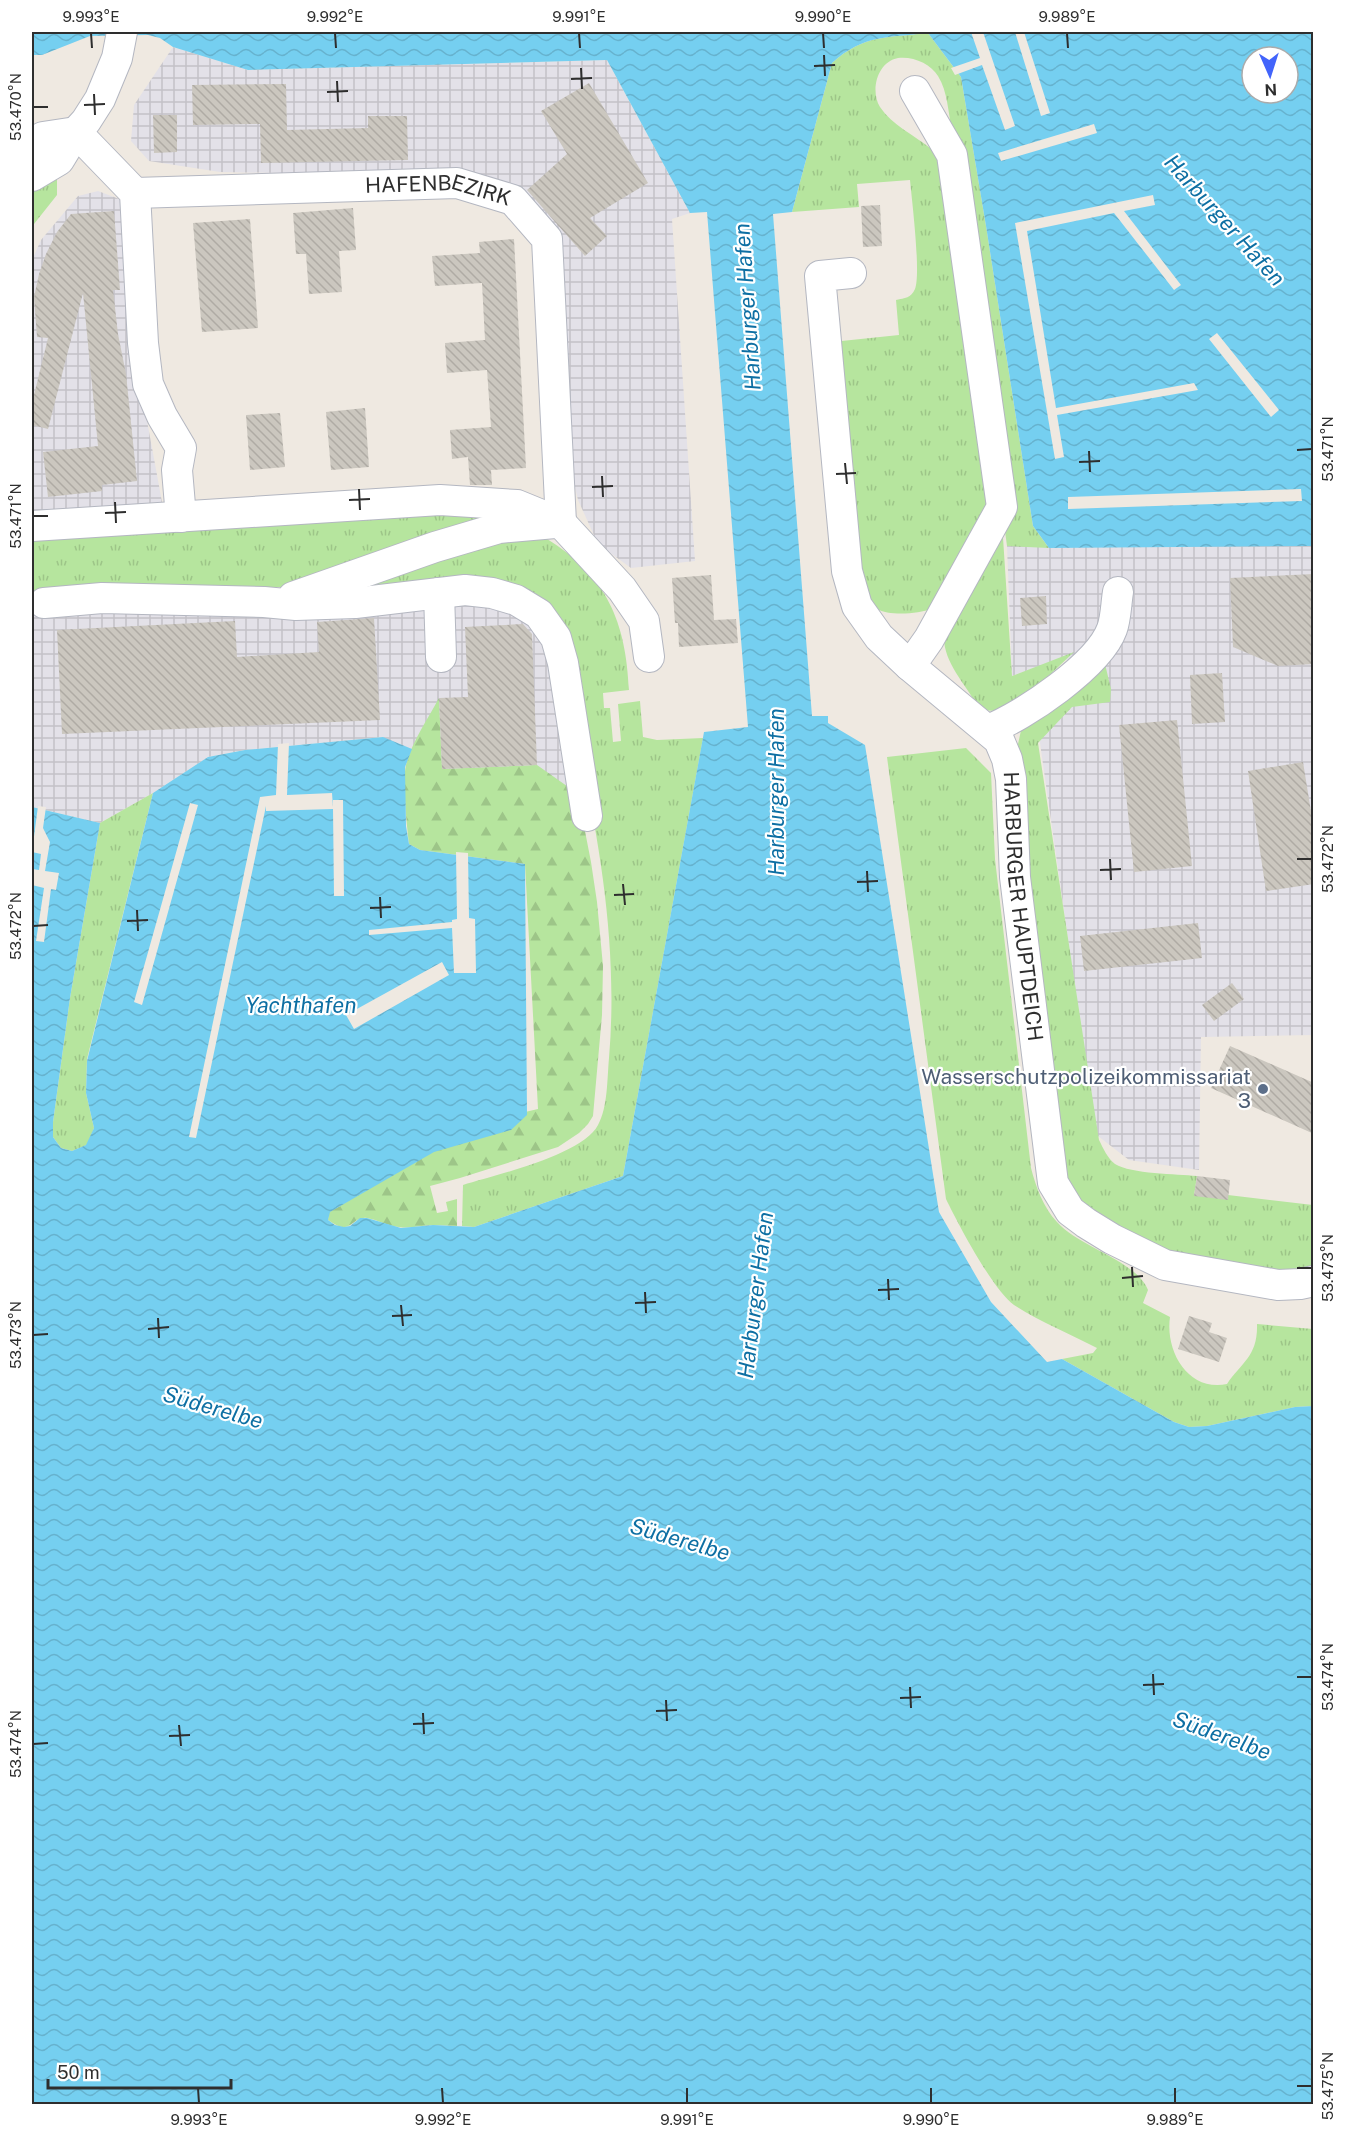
<svg xmlns="http://www.w3.org/2000/svg" width="1345" height="2136" font-family="'Public Sans',sans-serif">
<defs>
<pattern id="industrial-grid" width="8" height="8" patternUnits="userSpaceOnUse" patternTransform="scale(1.5)"><rect width="8" height="8" fill="#e3e1e8"/><path d="M0 4h8M4 0v8" fill="none" stroke="#c3c1c7"/></pattern>
<pattern id="grass-tufts" width="24" height="20" patternUnits="userSpaceOnUse" patternTransform="scale(1.5)"><rect width="24" height="20" fill="#b6e59e"/><path d="M3 7l-1-3M5 7V3M7 7l1-3M15 17l-1-3M17 17v-4M19 17l1-3" fill="none" stroke="#9dc588"/></pattern>
<pattern id="forest-firs" width="22" height="20" patternUnits="userSpaceOnUse" patternTransform="scale(1.5)"><rect width="22" height="20" fill="#b6e59e"/><path d="M5 1l3.5 6h-7zM16 11l3.5 6h-7z" fill="#9dc588"/></pattern>
<pattern id="water-waves" width="16" height="10" patternUnits="userSpaceOnUse" patternTransform="scale(1.5)"><rect width="16" height="10" fill="#75cff0"/><path d="M0 5q4-4 8 0t8 0" fill="none" stroke="#66b2ce"/></pattern>
<pattern id="building-back-hatch" width="6" height="6" patternUnits="userSpaceOnUse" patternTransform="scale(1.5)"><rect width="6" height="6" fill="#cbc7bf"/><path d="M-1 5l2 2M0 0l6 6M5-1l2 2" fill="none" stroke="#afaba4"/></pattern>
</defs>
<rect width="100%" height="100%" fill="#efe9e1"/>
<!-- industrial -->
<path fill="url(#industrial-grid)" d="M173,47L248,70L607,60L690,213L672,219L695,561L631,568L598,544L578,500L567,453L558,247L447,176L220,172L149,161L131,141L134,105Z
M98,191L122,200L133,345L162,502L32,513V260L41,240L78,196Z
M1007,546H1313V1035L1201,1037L1199,1170L1129,1160L1098,1136L1091,1100L1039,736L1082,691L1065,657L1012,676Z
M260,587L531,596L590,790L405,767L383,737L245,750L208,757L153,793L100,823L32,807V597L237,593Z"/>
<!-- grass -->
<path fill="url(#grass-tufts)" d="M928,33L961,77L986,226L1033,526L1049,548L1007,546L952,130C948,113 948,92 938,76C931,64 913,56 898,58C877,62 870,91 880,107C892,125 914,135 930,148C936,153 940,160 946,166L989,511L931,609C919,614 888,616 877,609C870,605 865,597 859,591L832,342L899,335L896,300C905,298 911,298 915,289C921,273 912,201 910,180L857,184L859,207L792,212L832,63C864,34 888,38 928,33Z
M57,174V195L34,224L32,223V188Z
M510,512L300,587H260L237,593L32,597V539L409,514Z
M1002,522L1012,676L1074,652L1038,686L999,710C990,712 984,710 977,705C965,684 944,662 944,638Z
M547,539C607,576 626,622 629,690L603,693L604,708H610L613,742L621,741L618,704L640,701L643,737L657,740L703,738L623,1176L474,1227L462,1226L463,1185C495,1175 583,1155 598,1125C608,1107 607,1079 609,1058C622,905 581,757 547,609L361,589L467,543Z
M1105,664L1111,689L1110,702L1072,707L1038,743L1099,1140C1103,1148 1108,1159 1115,1164C1131,1174 1177,1174 1197,1176L1194,1196L1228,1195L1313,1205V1267L1290,1275L1164,1254L1095,1216L1066,1184L1021,809L1018,744L1022,726Z
M966,748L991,773L995,859L1031,1168C1036,1187 1043,1207 1057,1222C1079,1247 1137,1261 1148,1290L1143,1303L1170,1317C1165,1351 1188,1392 1227,1384C1242,1362 1258,1356 1257,1324L1313,1329V1406L1295,1407L1207,1426L1189,1427L1174,1422L1062,1359L1093,1353L1097,1348C1070,1334 1040,1322 1014,1305C993,1290 958,1224 946,1199L887,757Z
M153,793L87,1059L86,1093L94,1128L87,1145L72,1151L61,1148L53,1137V1122L70,998L100,823Z"/>
<!-- forest -->
<path fill="url(#forest-firs)" d="M439,698L442,769L537,765L574,791L584,826L591,862L597,902L603,966L602,1015L593,1116L588,1124L579,1133L558,1147L460,1178L430,1186L437,1213L448,1211L446,1202L457,1199V1226C449,1226 441,1225 433,1225C422,1225 410,1229 399,1227C388,1226 378,1220 367,1218C350,1216 353,1238 328,1220L329,1212L340,1206L443,1131L538,1109L525,864L420,850L409,844C407,827 402,781 406,765C412,741 428,719 439,698Z"/>
<!-- water -->
<path fill="url(#water-waves)" fill-rule="evenodd" d="M32,32H1313V546L1049,548L1033,526L986,226L961,77L928,33C888,38 864,34 832,63L792,212L773,214L812,716H828V723L865,745L939,1212L991,1302L1047,1362L1062,1359L1174,1422L1189,1427L1207,1426L1295,1407L1313,1406V2104H32V807L100,823L70,998L53,1122V1137L61,1148L72,1151L86,1145L94,1128L86,1093L87,1061L153,793L208,757L245,750L383,737L412,749L405,767L406,826L409,844L420,850L525,864L527,1115L511,1130L434,1152L330,1212L328,1220L335,1225L344,1227L350,1226L360,1218H367L401,1228L433,1225L474,1227L623,1176L704,732L748,727L707,212L690,213L607,60L248,70L173,47L160,38L148,35L90,36L42,55H32ZM1252,57H1288V93H1252Z"/>
<!-- pier -->
<path fill="#efe9e1" d="M971,32H983L1015,126L1005,130L982,65L955,75L951,68L980,58Z
M1015,32H1024L1050,113L1041,116Z
M1094,124L1097,133L1001,161L998,153Z
M1153,195L1155,205L1124,211L1181,285L1174,290L1114,213L1027,231L1056,408L1194,383L1198,390L1057,415L1064,457L1055,459L1015,223Z
M1217,333L1279,410L1271,417L1209,339Z
M1301,489L1302,501L1068,509V497Z
M289,743L287,795L332,793L333,807V800H343L344,896H334L333,809L266,811V806L196,1138L189,1137L260,797L276,795L278,744Z
M190,803L198,805L142,1005L134,1002Z
M38,806L46,807L43,828L50,842L45,871L59,873L56,890L51,889L44,942L36,941L44,888L32,885V869L39,870L41,854L32,852Z
M456,852L468,853L469,918L475,919L476,973H454L452,928L369,935V930L452,922V920L457,919Z
M442,962L449,975L354,1029L346,1015Z"/>
<!-- building -->
<path fill="url(#building-back-hatch)" d="M589,83L648,183L590,218L607,236L585,256L527,190L567,154L541,111Z
M286,84L287,130L368,128V116H407L408,160L261,163L260,124L193,125L192,85Z
M153,115H177V152L154,153Z
M880,205L882,246L863,247L861,206Z
M353,208L356,250L339,251L342,292L309,294L306,254H296L293,213Z
M114,211L120,290H113L118,334L126,374L137,481L102,485V491L48,497L43,452L98,446L83,293L48,429L32,425V403L48,338L37,337L34,297L39,274L46,254L57,232L71,214Z
M250,219L258,328L202,332L193,223Z
M514,239L526,468L491,470L492,485H470L468,457L452,459L450,430L491,427L487,370L447,373L445,343L485,340L482,283L435,286L432,256L480,253L479,242Z
M365,408L369,467L331,470L326,412Z
M280,413L285,467L250,470L246,415Z
M1314,574V664L1278,666L1233,647L1230,578Z
M711,575L714,620L736,619L738,643L679,647L678,623H675L672,578Z
M1046,596L1047,624L1022,626L1020,598Z
M374,618L380,720L62,734L57,630L235,621L237,657L319,652L317,622Z
M523,624L532,634L537,765L442,769L439,698L468,697L465,627Z
M1222,673L1225,722L1192,724L1190,675Z
M1177,720L1192,866L1134,872L1119,725Z
M1303,762L1314,830V884L1266,891L1248,771Z
M1198,923L1202,958L1084,971L1080,936Z
M1232,983L1244,999L1214,1021L1202,1005Z
M1230,1046L1314,1083V1134L1211,1088Z
M1197,1176L1230,1180L1228,1200L1194,1196Z
M1189,1316L1212,1323L1209,1332L1227,1338L1219,1362L1178,1349Z"/>
<g fill="none" stroke-linecap="round" stroke-linejoin="round">
<defs>
<g id="minor">
<path d="M76,132L135,193L143,343L148,384L162,416L181,448L177,470L181,517"/>
<path d="M32,143L43,137L76,132"/>
<path d="M32,176L59,160L76,132L86,121L100,99L117,58L122,32"/>
<path id="s1" d="M135,193L457,183L513,200L547,239L561,523"/>
<path id="s2" d="M851,273L820,276L847,571L857,606L879,637L910,666L999,740L1007,759L1011,779L1015,877L1053,1183L1070,1211L1086,1223L1112,1239L1165,1265L1278,1285L1300,1284L1314,1281"/>
<path d="M32,526L440,500L517,505L561,523L622,589L644,621L649,657"/>
<path d="M439,593L441,657"/>
<path d="M293,597L435,547L499,528L555,523"/>
<path d="M44,603L102,598L264,602L296,605L355,603L465,590L492,593L516,600L539,614L556,638L563,663L587,816"/>
<path d="M910,666L929,639L1002,507L952,155L915,91"/>
<path d="M988,730C1024,716 1099,665 1112,629C1116,618 1116,604 1118,592"/>
</g>
</defs>
<!-- minor casing -->
<use href="#minor" stroke="#b4b7c1" stroke-width="32"/>
<!-- minor -->
<use href="#minor" stroke="#fff" stroke-width="30"/>
</g>
<!-- ticks -->
<path fill="none" stroke="#2e2e2e" stroke-width="2" d="M91,33L92,48M335,33L336,48M579,33L580,48M823,33L824,48M1067,33L1068,48M824,55L825,76M814,66L835,65M581,68L582,89M571,79L592,78M337,81L338,102M327,92L348,91M94,94L95,115M84,105L105,104M33,107H48M1297,450L1312,449M1089,451L1090,472M1079,462L1100,461M845,463L847,484M836,474L856,473M602,476L603,497M592,487L613,486M359,489L360,510M349,500L370,499M115,502L116,523M105,513L126,512M33,516H48M1110,859L1111,880M1297,859H1312M1100,870L1121,869M867,871L868,892M857,882L878,881M623,884L625,905M614,895L634,894M380,897L381,918M370,908L391,907M137,910L138,931M127,921L148,920M33,926L48,925M1132,1267L1133,1287M1297,1268H1312M1122,1278L1143,1276M888,1279L889,1300M878,1290L899,1289M645,1292L646,1313M635,1303L656,1302M401,1305L403,1326M392,1316L412,1315M158,1318L159,1338M148,1329L169,1327M33,1335L48,1334M1153,1674L1154,1695M1297,1677H1312M1143,1685L1164,1684M910,1687L911,1708M900,1698L921,1697M666,1700L667,1721M656,1711L677,1710M423,1713L424,1734M413,1724L434,1723M179,1725L181,1746M169,1736L190,1735M33,1744L48,1743M1297,2086H1312M198,2088L199,2103M442,2088L443,2103M687,2088V2103M931,2088V2103M1175,2088V2103"/>
<!-- markers -->
<circle fill="#5c6f8a" stroke="#fff" stroke-width="2" cx="1263" cy="1089" r="6"/>
<g text-anchor="middle" stroke-width="4.5" stroke-linejoin="round" paint-order="stroke">
<!-- street labels -->
<g font-size="21" fill="#2e2e2e" stroke="#fff">
<text dy="7" stroke="none"><textPath href="#s1" startOffset="304">HAFENBEZIRK</textPath></text>
<text dy="7" stroke="none"><textPath href="#s2" startOffset="729">HARBURGER HAUPTDEICH</textPath></text>
</g>
<!-- service labels -->
<g font-size="21" fill="#4e5e75" stroke="#fff" text-anchor="end">
<text x="1251" y="1084">Wasserschutzpolizeikommissariat<tspan x="1251" dy="24">3</tspan></text>
</g>
<!-- water labels -->
<g font-size="22" font-style="italic" fill="#0d6fa3" stroke="#fff">
<text transform="translate(1225 220) rotate(48)" y="8">Harburger Hafen</text>
<text transform="translate(747 307) rotate(-94)" y="8">Harburger Hafen</text>
<text transform="translate(776 792) rotate(-90)" y="8">Harburger Hafen</text>
<text x="301" y="1013">Yachthafen</text>
<text transform="translate(755 1295) rotate(-83)" y="8">Harburger Hafen</text>
<text transform="translate(213 1407) rotate(16)" y="8">Süderelbe</text>
<text transform="translate(680 1539) rotate(16)" y="8">Süderelbe</text>
<text transform="translate(1222 1735) rotate(20)" y="8">Süderelbe</text>
</g>
</g>
<!-- border -->
<rect width="1345" height="2136" fill="none" stroke="#ffffff" stroke-width="66"/>
<!-- north arrow -->
<g transform="translate(1270 75) rotate(177)"><circle r="28" fill="#ffffff" stroke="#ababab" stroke-width="1.5"/>
<path d="M0-4.5L10 22L0 15L-10 22Z" fill="#4264fb"/>
<text y="-9" font-size="16" font-weight="bold" text-anchor="middle" fill="#2e2e2e">N</text>
</g>
<!-- scale -->
<path d="M48 2079v9h183v-9" fill="none" stroke="#2e2e2e" stroke-width="3"/>
<text x="57" y="2079" font-size="18" fill="#2e2e2e" stroke="#ffffff" stroke-width="4.5" paint-order="stroke">50 m</text>
<rect x="33" y="33" width="1279" height="2070" fill="none" stroke="#2e2e2e" stroke-width="2"/>
<g font-size="15" text-anchor="middle" fill="#2e2e2e">
<text x="91" y="22">9.993°E</text>
<text x="335" y="22">9.992°E</text>
<text x="579" y="22">9.991°E</text>
<text x="823" y="22">9.990°E</text>
<text x="1067" y="22">9.989°E</text>
<text transform="translate(16 107) rotate(-90)" y="5">53.470°N</text>
<text transform="translate(1328 449) rotate(-90)" y="5">53.471°N</text>
<text transform="translate(16 516) rotate(-90)" y="5">53.471°N</text>
<text transform="translate(1328 859) rotate(-90)" y="5">53.472°N</text>
<text transform="translate(16 926) rotate(-90)" y="5">53.472°N</text>
<text transform="translate(1328 1268) rotate(-90)" y="5">53.473°N</text>
<text transform="translate(16 1335) rotate(-90)" y="5">53.473°N</text>
<text transform="translate(1328 1677) rotate(-90)" y="5">53.474°N</text>
<text transform="translate(16 1744) rotate(-90)" y="5">53.474°N</text>
<text transform="translate(1328 2086) rotate(-90)" y="5">53.475°N</text>
<text x="199" y="2125">9.993°E</text>
<text x="443" y="2125">9.992°E</text>
<text x="687" y="2125">9.991°E</text>
<text x="931" y="2125">9.990°E</text>
<text x="1175" y="2125">9.989°E</text>
</g>
</svg>
